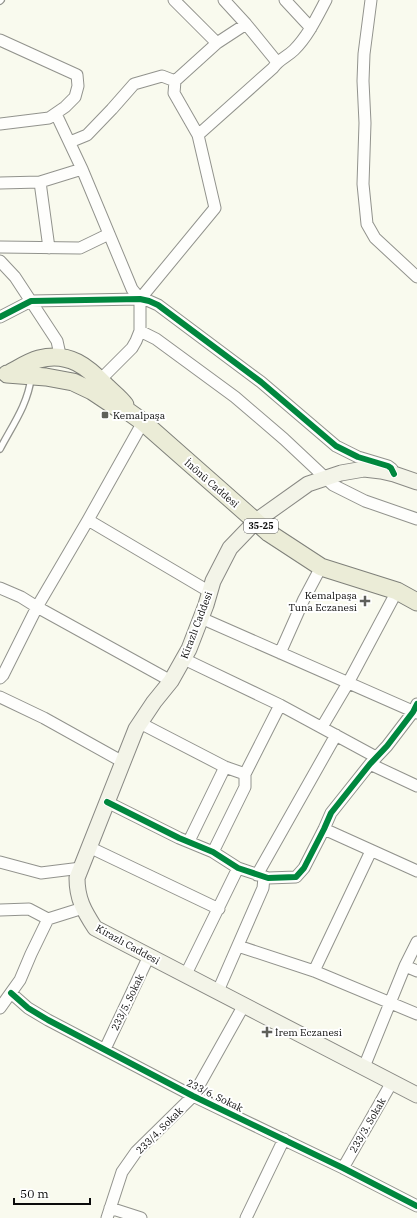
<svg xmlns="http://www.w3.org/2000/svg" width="417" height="1218" font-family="'IBM Plex Serif',serif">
<rect width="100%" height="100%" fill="#f9faee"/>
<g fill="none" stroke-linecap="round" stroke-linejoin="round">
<defs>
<path id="lane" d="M0,1L1,0
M0,449C12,426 28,404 31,378"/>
<path id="street" d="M174,0L217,43
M224,0L246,24L277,62
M285,0L311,28
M371,0L364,54L363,81L365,123L363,184L367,224L375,238L417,277
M246,24L217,43L175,81L174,93L198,135L273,68C279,59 287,57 294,50C308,36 317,17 326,0
M0,40L77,75L78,86L75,97L65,107L49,118L0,124
M56,114L82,169L132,289L140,299
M70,142L87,135L112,109L134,84L162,76L175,81
M40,182L49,248
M0,183L40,182L82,169
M0,247L80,248L109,234
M0,261L15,277L57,341L59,350V357
M0,317L31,301L140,299L149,301L158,305L261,382L336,446L358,457L388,466L392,469
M140,331L156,339L235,397L284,439L333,485L365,501L417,519
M100,380L132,348L136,341L140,331V299L215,208L198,135
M88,520L210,592
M0,588L21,597L37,607L171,681
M201,618L417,713
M280,653L304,599L321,567
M184,659L280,705L376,757
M0,678L3,675L37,607L88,520L143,422
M0,697L44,718L123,762
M140,723L225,767L245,774
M322,727L348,683L397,591
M370,764L417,786
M107,802L179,838L213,852L238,868L268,878L296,877L304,868L324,829L331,813L370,764L387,746L413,712L417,704
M324,829L417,871
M189,841L225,767
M89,847L219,909
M213,852L245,787V774L280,705
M0,862L41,873L81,868
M257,875L336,735
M0,910L29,909L48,919
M238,946L314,971L417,1014
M405,966L417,971
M314,971L371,851
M186,974L238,868
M218,991L263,888L264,877
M11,993L28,1008L48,1020L193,1096L343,1168L417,1206
M0,1008L20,980L31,954L48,919L83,908
M105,1049L149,956
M364,1067L405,966L417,942
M343,1168L392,1082
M110,1208L141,1218
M107,1218L122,1172L136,1152L193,1096L244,1005
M246,1218L284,1139"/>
<path id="secondary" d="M417,482L394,474L381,471L364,469L341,473L308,484L256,521L230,548L213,581L206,605L189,649L171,681L154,702L136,729L77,878C77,899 84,911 95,928L417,1095"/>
<path id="primary" d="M7,374L46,377L73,382L92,391L119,409L129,412L143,422L269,533L321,567L397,591L417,602
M8,374C18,369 28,362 39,359C69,351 88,367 107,387C113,393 120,398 125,405"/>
</defs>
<!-- lane casing -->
<use href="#lane" stroke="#92938d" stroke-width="8"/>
<!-- street casing -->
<use href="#street" stroke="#92938d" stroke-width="13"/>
<!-- secondary casing -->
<use href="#secondary" stroke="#898984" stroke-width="17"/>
<!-- primary casing -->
<use href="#primary" stroke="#7f807a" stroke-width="19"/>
<!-- lane -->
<use href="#lane" stroke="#fefefc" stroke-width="5.5"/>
<!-- street -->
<use href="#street" stroke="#fefefc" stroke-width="11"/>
<!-- secondary -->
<use href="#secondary" stroke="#f3f4e8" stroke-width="15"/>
<!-- primary -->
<use href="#primary" stroke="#ebecd7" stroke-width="17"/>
<defs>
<path id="cycleway" d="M0,317L31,301L140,299L149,301L158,305L261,382L336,446L358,457L388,466L391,468L394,474
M107,802L179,838L213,852L238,868L268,878L296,877L304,868L324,829L331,813L370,764L387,746L413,712L417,704
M11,993L28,1008L48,1020L193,1096L343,1168L417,1206"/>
</defs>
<!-- cycleway casing -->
<use href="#cycleway" stroke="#fff" stroke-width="8"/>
<!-- cycleway -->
<use href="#cycleway" stroke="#00873e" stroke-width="6"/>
</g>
<!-- markers -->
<g fill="#5e5f5a" stroke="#fff" stroke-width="1.5">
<rect x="101" y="411" width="8" height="8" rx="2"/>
<path d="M363 595h4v4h4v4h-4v4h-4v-4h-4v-4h4z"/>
<path d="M265 1026h4v4h4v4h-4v4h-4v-4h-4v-4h4z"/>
</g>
<g text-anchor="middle" stroke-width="4" stroke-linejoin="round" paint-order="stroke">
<!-- shield labels -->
<rect fill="#fff" stroke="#545454" stroke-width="1" x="244" y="519" width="34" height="14" rx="3"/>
<g font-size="9" font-weight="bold" fill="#0b0b0b">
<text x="261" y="529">35-25</text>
</g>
<!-- poi labels -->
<g font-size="10" fill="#0b0b0b" stroke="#fff" text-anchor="start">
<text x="113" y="419">Kemalpaşa</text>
<text x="357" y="599" text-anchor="end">Kemalpaşa<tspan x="357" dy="12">Tuna Eczanesi</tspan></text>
<text x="275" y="1036">İrem Eczanesi</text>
</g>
<!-- street labels -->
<g font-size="10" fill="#0b0b0b" stroke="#fff">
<text transform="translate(212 483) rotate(41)" y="4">İnönü Caddesi</text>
<text transform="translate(196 625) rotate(-69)" y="4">Kirazlı Caddesi</text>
<text transform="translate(128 944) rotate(29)" y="4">Kirazlı Caddesi</text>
<text transform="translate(127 1002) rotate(-64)" y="4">233/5. Sokak</text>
<text transform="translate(215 1095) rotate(26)" y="4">233/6. Sokak</text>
<text transform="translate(367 1125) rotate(-60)" y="4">233/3. Sokak</text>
<text transform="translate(159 1130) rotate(-45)" y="4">233/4. Sokak</text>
</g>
</g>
<!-- scale -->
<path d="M14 1198v6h76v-6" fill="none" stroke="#0b0b0b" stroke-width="2"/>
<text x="20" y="1198" font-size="12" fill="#0b0b0b" stroke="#ffffff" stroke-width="3" paint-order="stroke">50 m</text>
</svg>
